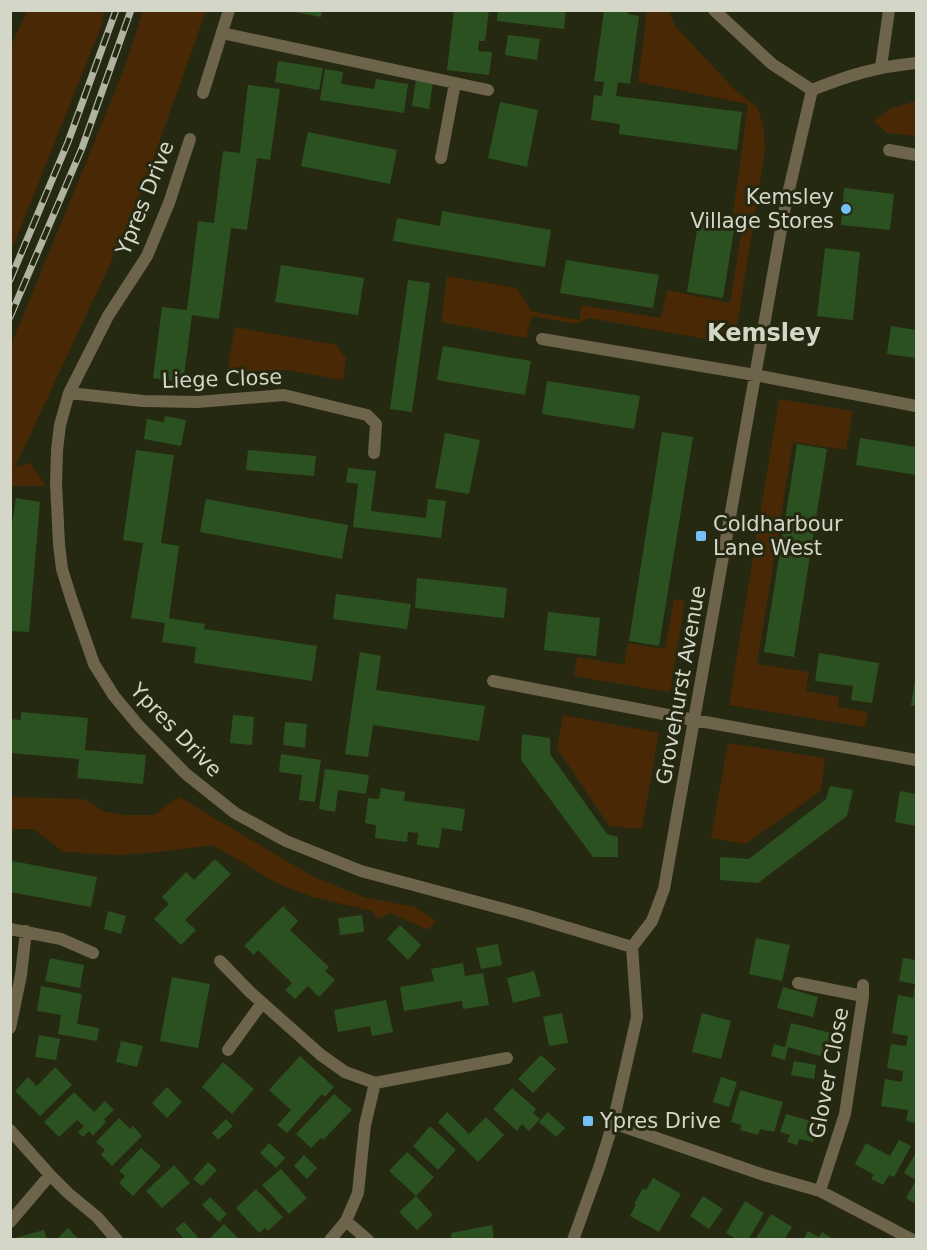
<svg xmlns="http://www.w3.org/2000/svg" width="927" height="1250" font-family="'DejaVu Sans',sans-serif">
<rect width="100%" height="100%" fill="#262911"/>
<!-- green -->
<path fill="#492805" d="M27,11H104L101,27L11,252V46Z
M143,11H206L134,213L15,467L30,463L46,486H11V345L123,72Z
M647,11H669L675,26L735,90L758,108L764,131L765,151L734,344L589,318L575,324L532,316L526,338L441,322L447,276L517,288L531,311L579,320L581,305L661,318L667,290L730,303L744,216L733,214L748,104L638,82Z
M916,101V136L887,133L874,121L889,109Z
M235,327L336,345L346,358L343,380L286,370L227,372Z
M779,399L853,411L846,450L793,442L757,664L809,672L806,691L839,697L838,707L868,712L865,727L729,705Z
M674,599L685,601L670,692L574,676L577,657L624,665L628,643L665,649Z
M563,715L659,733L642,829L609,826L557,748Z
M728,743L825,758L821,791L745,844L711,838Z
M11,797L84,799L105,812L125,815H154L179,797L312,876L363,897L415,907L436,921L428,930L390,913L378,919L372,911L313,897L280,885L213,845L160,852L119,855L64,852L33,829H14L11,832Z"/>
<!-- building -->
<path fill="#2c5120" d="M285,10H322L321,17Z
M454,10H489L485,41H479L478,51L492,52L489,75L447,70Z
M498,10H566L564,29L497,21Z
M613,10H629L628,14L639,16L630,84L618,82L616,96L742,112L737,150L619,134L620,124L591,120L594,95L602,96L604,82L594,81L604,11Z
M508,35L540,39L537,60L505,55Z
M278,61L323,68L319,90L275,82Z
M325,69L343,72L341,84L374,89L376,79L408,84L404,113L320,100Z
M416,80L433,82L429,109L412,106Z
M248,85L280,89L270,160L257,158L247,230L231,228L219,319L192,315L183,383L153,378L162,307L187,310L198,221L214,223L223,151L240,153Z
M500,102L538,110L527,167L488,158Z
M308,132L397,150L390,184L301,166Z
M844,188L894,194L890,230L841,225Z
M442,211L551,230L545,267L393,241L397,218L440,226Z
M698,224L734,230L723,298L687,292Z
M825,248L860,252L853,320L817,316Z
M566,260L659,275L653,308L560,293Z
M281,265L364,278L358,315L275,302Z
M408,280L430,283L412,412L390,409Z
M891,326L916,330V358L887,354Z
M443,346L531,361L525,395L437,380Z
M547,381L640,396L634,429L542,414Z
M165,416L186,420L181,446L144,439L147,419L164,422Z
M662,432L693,437L659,646L629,641Z
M445,433L480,440L469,494L435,488Z
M860,438L916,447V475L856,465Z
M797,444L827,449L794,657L764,652Z
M136,450L174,455L161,543L179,546L169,618L205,624L204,629L317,646L312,681L194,663L196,647L162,642L165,623L131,618L143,543L123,540Z
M248,450L316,456L314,476L246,470Z
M348,468L376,471L371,511L426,518L428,499L446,501L441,538L353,527L358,484L346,482Z
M16,498L40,502L29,632L10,631V537Z
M206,499L348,525L342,559L200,532Z
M417,578L507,588L504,618L415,608Z
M336,594L411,604L407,629L333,619Z
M548,612L600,618L596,656L544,650Z
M360,652L381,656L376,690L485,706L479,741L373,725L368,757L345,754Z
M819,653L879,663L872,703L851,700L853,686L815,681Z
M915,679H916V706H911Z
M21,712L88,718L85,750L146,755L143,784L77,778L79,759L10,753V719L21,720Z
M233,715L254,717L252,745L230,743Z
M285,722L307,724L305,748L283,745Z
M522,734L550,738V754L607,834L618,837V857H593L521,760Z
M281,754L321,760L315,802L299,800L302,775L279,772Z
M325,769L369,775L366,794L338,790L335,812L319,809Z
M830,786L853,790L847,816L758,883L720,880V857L749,859L826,799Z
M381,788L405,792L404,801L465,809L462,831L442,828L439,848L417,845L418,833L408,832L407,842L375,838L376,825L365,823L368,798L379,799Z
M900,791L916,794V826L895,822Z
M215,859L231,874L185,920L196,930L181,945L154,919L169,904L162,897L186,872L194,880Z
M12,861L97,877L91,907L10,892Z
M283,906L298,921L290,930L329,967L325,971L335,980L319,997L308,986L295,999L285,990L292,983L258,950L254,955L244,946Z
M108,911L126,916L121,934L104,929Z
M362,915L364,932L340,935L338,918Z
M400,925L421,945L408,960L387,939Z
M756,938L790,945L782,981L749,974Z
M498,944L502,965L481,969L476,948Z
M50,958L84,965L80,988L45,981Z
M903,958L916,960V1123L906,1121L908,1110L881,1106L885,1079L902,1082L903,1071L887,1068L891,1044L906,1046L908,1036L892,1033L898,995L913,998L915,984L899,981Z
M463,963L465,976L483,973L489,1005L463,1009L462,1001L404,1011L400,987L434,981L431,969Z
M534,971L541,996L513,1003L507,978Z
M172,977L210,984L198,1048L160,1041Z
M41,986L82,994L77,1024L99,1028L97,1041L58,1034L61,1015L37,1011Z
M783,987L818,997L813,1017L777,1008Z
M386,1000L393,1032L372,1036L370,1026L338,1032L334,1010Z
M562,1013L568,1043L549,1046L543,1017Z
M702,1013L731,1021L721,1059L692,1052Z
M791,1023L831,1033L824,1057L788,1047L785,1060L771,1056L774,1044L785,1047Z
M39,1035L60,1039L56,1060L35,1057Z
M121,1041L143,1046L137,1067L116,1062Z
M541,1055L556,1069L533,1093L518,1079Z
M300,1056L334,1087L325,1097L322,1094L287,1133L277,1125L291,1110L269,1090Z
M794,1061L816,1065L814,1079L791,1075Z
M223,1062L254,1089L232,1114L202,1087Z
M55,1067L72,1085L40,1116L15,1091L28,1077L37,1086Z
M721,1077L737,1082L729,1107L713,1102Z
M167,1087L182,1102L167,1118L152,1103Z
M512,1088L536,1109L533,1113L540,1119L529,1131L522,1124L517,1131L493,1109Z
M740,1090L783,1102L774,1132L760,1129L758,1135L740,1130L741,1125L731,1122Z
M74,1092L94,1112L105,1101L114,1110L104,1119L106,1122L93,1136L89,1131L83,1137L78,1132L84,1126L77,1120L59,1137L44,1122Z
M334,1094L352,1110L323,1140L321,1138L311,1148L296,1134Z
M447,1112L469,1134L486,1117L504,1135L478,1162L438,1122Z
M548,1112L565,1128L556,1137L539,1122Z
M786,1114L818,1123L813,1142L799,1139L797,1145L787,1142L790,1135L780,1132Z
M119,1118L130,1129L133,1126L142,1136L112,1166L101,1155L105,1150L96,1142Z
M226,1119L233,1126L218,1140L212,1133Z
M430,1126L456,1150L438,1170L413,1146Z
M899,1140L911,1146L894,1177L889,1175L883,1185L871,1179L874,1175L855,1164L866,1143L890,1156Z
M269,1143L285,1158L276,1168L260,1153Z
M141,1148L161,1166L133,1196L119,1183L125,1176L119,1171Z
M407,1152L434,1177L416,1196L389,1171Z
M915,1154L916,1155V1204L906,1198L916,1180L904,1173Z
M304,1155L317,1168L307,1179L294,1166Z
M208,1162L217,1170L202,1186L193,1179Z
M174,1165L190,1183L162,1208L146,1191Z
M281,1169L307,1198L289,1214L262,1185Z
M653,1178L681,1194L659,1232L630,1216L636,1204H634L643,1188L646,1190Z
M256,1189L283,1217L268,1231L265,1228L259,1233L236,1208Z
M416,1196L433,1215L417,1230L399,1212Z
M703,1196L723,1209L709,1229L690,1216Z
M210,1197L227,1214L219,1222L202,1205Z
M745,1201L764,1213L748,1240H738L726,1233Z
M771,1214L792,1227L784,1240H755Z
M184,1222L198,1237L195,1240H185L175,1229Z
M224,1224L240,1240H208Z
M492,1225L494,1240H452L451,1233Z
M68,1228L79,1240H56Z
M44,1230L47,1240H11V1239Z
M808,1231L819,1237L822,1232L835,1240H803Z"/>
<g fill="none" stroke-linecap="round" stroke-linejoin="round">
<!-- service -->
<path stroke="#6e634b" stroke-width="12" d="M881,67L889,10
M889,150L916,155"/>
<!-- minor -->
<path stroke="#6e634b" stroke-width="12" d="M714,10L772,64L812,90
M222,33L488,90
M812,90C849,75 876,67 916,63
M203,93L229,10
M190,139L169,203L147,256L108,316L69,393L60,425L57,450L56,483L59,544L62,569L72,601L94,664L114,696L139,726L186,774L235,813L286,841L361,871L522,914L632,947
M441,158L455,83
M542,339L755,375L916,406
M69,393L143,401L197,402L284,395L367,415L376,424L374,453
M493,681L694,720L916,760
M10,929L61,939L93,953
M220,961L250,992L321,1055L345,1072L375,1083L507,1058
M798,983L863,996
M10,1028L21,975L26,931
M228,1050L262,1003
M613,1123L764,1175L820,1191L913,1240
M10,1130L50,1175L68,1193L97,1217L117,1240
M820,1191L845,1114L863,996V985
M346,1221L368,1240
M10,1222L50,1175
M330,1240L346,1221L358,1193L365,1125L375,1083
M573,1240L599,1168L613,1123L637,1017L632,947L652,921L664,889L785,207L812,90"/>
<defs>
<path id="rail" d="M10,280L68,142L116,10
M10,317L82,148L131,10"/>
</defs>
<!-- rail casing -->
<use href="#rail" stroke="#b0b3a2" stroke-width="7"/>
<!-- rail -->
<use href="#rail" stroke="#262911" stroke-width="4.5" stroke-dasharray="14" stroke-linecap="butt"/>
</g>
<!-- markers -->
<g fill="#73c1f5" stroke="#262911" stroke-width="2">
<circle cx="846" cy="209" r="6"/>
<rect x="695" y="530" width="12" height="12" rx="3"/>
<rect x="582" y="1115" width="12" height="12" rx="3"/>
</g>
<g text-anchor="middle" stroke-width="6" stroke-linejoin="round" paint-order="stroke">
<!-- poi labels -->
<g font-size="21" fill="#d4d6c8" stroke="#262911" text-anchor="start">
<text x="834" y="204" text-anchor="end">Kemsley<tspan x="834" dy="24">Village Stores</tspan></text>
<text x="713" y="531">Coldharbour<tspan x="713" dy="24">Lane West</tspan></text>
<text x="600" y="1128">Ypres Drive</text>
</g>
<!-- street labels -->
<g font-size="21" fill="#d4d6c8" stroke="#262911">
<text transform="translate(145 198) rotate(-68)" y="7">Ypres Drive</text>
<text transform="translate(222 379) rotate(-2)" y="7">Liege Close</text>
<text transform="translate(681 685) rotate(-80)" y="7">Grovehurst Avenue</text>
<text transform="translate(176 730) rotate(46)" y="7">Ypres Drive</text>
<text transform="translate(829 1073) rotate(-79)" y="7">Glover Close</text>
</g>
<!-- quarter labels -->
<g font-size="24" font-weight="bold" fill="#d4d6c8" stroke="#262911">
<text x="764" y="341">Kemsley</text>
</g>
</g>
<!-- border -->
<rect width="927" height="1250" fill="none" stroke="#d4d6c8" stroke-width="24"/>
</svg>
